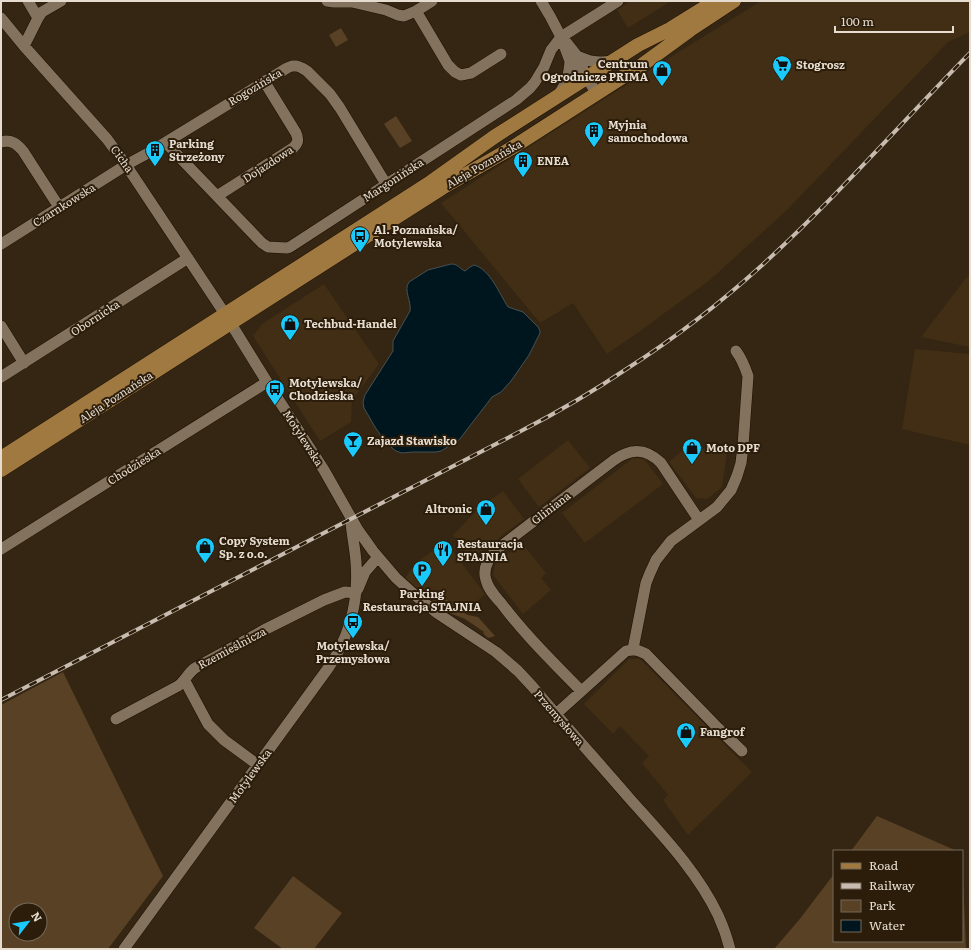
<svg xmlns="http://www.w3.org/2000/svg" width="971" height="950" font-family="Literata,serif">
<rect width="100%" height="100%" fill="#352613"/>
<!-- built -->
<path fill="#412e14" d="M628,1H671L628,28L617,10L626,4Z
M761,1H970V32L948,42L787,210L711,279L639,332L607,354L573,303L540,323L441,203L661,63Z
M970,277V347L921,337L966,278Z
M324,284L379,364L352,400L351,422L320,441L253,336L262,324Z
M915,349L970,354V445L902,429Z
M568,440L590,468L539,507L518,479Z
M687,447L727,452L722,487L707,499L696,498L669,462Z
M633,458L644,459L663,484L585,543L562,513Z
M503,491L524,519L472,559L453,535L478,509Z
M445,541L485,594L460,617L450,613L431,600L405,578L416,563Z
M522,543L546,573L541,578L551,590L523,614L493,575L495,564Z
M629,659H640L752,772L688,835L663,800L668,795L642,763L649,756L620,726L613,734L584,704Z"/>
<!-- green -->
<path fill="#584124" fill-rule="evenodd" d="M341,28L348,40L336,47L329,35Z
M396,116L412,141L400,148L384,124Z
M443,599L447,600L464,613L468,615L478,617L495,636L488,638L483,633L484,632L465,619L450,613L439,605Z
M63,672L163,876L108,949H1V705ZM16,910H40V934H16Z
M877,816L957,851H851Z
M962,853L966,949H774L799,920L834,874V941H962Z
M293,876L342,913L314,949H283L254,928Z"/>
<!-- water -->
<path fill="#00161f" stroke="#455154" d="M451,264C458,264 460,269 465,271L470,267L474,265C490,269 500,295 508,307L523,312L538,327L540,331V333L529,355L511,381L501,392L492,397L459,440L441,451L436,452H413L402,453L396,451L386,443L375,427L364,408L363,402L365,395L393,351V341L410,311C412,302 403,290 409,282L428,270Z"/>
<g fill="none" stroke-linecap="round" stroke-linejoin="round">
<defs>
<path id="minor" d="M327,1L334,2H352L386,10L398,15L404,16L416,11L432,1
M541,1L550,16L561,37L570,61L587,78
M416,11L448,65L455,72L461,75L471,73L501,54
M1,18L24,46L107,139L126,165L225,314L267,382L324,470L358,530L373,551L396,578L416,596L437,613L496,652L518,671L532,686C564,724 597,761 630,799C662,835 697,871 718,915C723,926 727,937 730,949
M38,18L42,12L61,1
M566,42L577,56L587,78L597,94
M24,46L38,18L28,1
M577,56C590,62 598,63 612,61
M558,95C567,83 569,75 570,61
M1,142C11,139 17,144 23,151L59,207
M166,143L262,243L268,247L287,248L290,247L516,100L530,88L535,82L544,67L551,50L561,37L618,1
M217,196L293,148C298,143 299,140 296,133L264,81
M1,244L126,165L150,152L287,68L292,66H297L302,68L307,71L330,94L340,108L386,184
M1,326L24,363
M1,377L188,258
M1,549L267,382
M358,589L365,572L378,557
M633,649L646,583L650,573L656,560L671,541L717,507L731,490L737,476L741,463L743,446L748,376C745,367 742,359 736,351
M185,681L208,724L224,740L258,765
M581,691C553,662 525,635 501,603C495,596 488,589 486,580C482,568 489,558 496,550L614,460C631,448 646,448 661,463L699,520
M556,714L626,651C635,649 638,650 646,654L718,728L742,751
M116,719L178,686C185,681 188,673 195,668L264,630L324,600L345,592L356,593
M124,949L329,667C350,636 359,599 356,562C355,548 352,535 351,522"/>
<path id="major" d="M1,458L428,184L494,137L638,45L670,29L715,1
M1,470L442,188L510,149L627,74L642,65L690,30L734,1"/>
</defs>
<!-- minor casing -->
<use href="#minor" stroke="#1c0f00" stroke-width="12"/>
<!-- major casing -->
<use href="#major" stroke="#1c0f00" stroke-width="15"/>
<!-- minor -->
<use href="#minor" stroke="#83725d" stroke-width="11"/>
<!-- major -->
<use href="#major" stroke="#a07941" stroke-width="14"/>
<defs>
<path id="rail" d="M1,700L521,431C558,412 594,391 628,368C675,338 719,304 760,267C834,200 900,124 970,53"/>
</defs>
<!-- rail casing -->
<use href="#rail" stroke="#c7bcaf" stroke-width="4"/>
<!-- rail -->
<use href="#rail" stroke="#2b1d0a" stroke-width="2.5" stroke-dasharray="8" stroke-linecap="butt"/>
</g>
<!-- icons -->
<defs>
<symbol id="supermarket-pin" viewBox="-11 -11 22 30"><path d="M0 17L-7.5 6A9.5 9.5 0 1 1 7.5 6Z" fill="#1acafc" stroke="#2b1d0a"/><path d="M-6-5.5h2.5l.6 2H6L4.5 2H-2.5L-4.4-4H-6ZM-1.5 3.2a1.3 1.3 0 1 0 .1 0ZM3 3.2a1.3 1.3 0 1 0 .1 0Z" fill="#111"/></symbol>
<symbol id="shop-pin" viewBox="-11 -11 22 30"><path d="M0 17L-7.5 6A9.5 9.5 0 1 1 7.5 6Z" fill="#1acafc" stroke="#2b1d0a"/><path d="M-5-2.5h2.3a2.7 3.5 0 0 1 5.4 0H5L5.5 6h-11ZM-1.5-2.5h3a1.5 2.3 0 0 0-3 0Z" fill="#111"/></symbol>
<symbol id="building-pin" viewBox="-11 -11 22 30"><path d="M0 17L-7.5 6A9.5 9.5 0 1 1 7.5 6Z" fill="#1acafc" stroke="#2b1d0a"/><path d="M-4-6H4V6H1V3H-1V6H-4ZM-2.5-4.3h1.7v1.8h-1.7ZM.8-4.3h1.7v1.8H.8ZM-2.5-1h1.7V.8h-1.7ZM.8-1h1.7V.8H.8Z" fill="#111"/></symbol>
<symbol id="bus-pin" viewBox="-11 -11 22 30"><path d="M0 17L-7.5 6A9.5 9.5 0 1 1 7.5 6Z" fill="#1acafc" stroke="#2b1d0a"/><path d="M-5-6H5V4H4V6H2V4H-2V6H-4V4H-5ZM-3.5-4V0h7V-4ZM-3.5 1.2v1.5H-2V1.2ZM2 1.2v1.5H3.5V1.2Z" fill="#111"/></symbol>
<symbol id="bar-pin" viewBox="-11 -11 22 30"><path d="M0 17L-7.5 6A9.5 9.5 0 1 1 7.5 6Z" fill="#1acafc" stroke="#2b1d0a"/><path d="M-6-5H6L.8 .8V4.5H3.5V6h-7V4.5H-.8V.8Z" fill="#111"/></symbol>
<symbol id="restaurant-pin" viewBox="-11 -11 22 30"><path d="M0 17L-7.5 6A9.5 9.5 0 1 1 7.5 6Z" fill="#1acafc" stroke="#2b1d0a"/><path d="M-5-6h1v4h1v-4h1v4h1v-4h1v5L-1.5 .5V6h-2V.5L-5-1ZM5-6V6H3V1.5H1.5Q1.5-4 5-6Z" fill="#111"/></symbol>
<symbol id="parking-pin" viewBox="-11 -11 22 30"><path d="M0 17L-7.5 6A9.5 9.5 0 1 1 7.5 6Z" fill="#1acafc" stroke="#2b1d0a"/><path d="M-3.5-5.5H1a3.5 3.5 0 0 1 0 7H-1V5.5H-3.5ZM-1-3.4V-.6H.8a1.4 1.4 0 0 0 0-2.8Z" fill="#111"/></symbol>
</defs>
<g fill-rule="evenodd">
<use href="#supermarket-pin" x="771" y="54" width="22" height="30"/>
<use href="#shop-pin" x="651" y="59" width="22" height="30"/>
<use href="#building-pin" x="583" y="120" width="22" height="30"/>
<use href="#building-pin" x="144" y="139" width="22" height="30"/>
<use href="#building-pin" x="512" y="150" width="22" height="30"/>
<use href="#bus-pin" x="349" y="225" width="22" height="30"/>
<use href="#shop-pin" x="279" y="313" width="22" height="30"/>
<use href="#bus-pin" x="264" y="378" width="22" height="30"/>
<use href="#bar-pin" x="342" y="430" width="22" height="30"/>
<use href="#shop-pin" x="681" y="437" width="22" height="30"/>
<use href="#shop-pin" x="475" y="498" width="22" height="30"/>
<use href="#shop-pin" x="194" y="536" width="22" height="30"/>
<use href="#restaurant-pin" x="432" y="539" width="22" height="30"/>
<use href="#parking-pin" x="411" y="559" width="22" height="30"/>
<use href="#bus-pin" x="342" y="611" width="22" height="30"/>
<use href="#shop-pin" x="675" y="721" width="22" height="30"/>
</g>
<g text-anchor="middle" stroke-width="4" stroke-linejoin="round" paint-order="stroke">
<!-- poi labels -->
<g font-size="11" font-weight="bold" fill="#e6dcd0" stroke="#2b1d0a" text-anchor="start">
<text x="648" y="68" text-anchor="end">Centrum<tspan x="648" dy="13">Ogrodnicze PRIMA</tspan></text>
<text x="796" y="69">Stogrosz</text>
<text x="608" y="129">Myjnia<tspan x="608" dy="13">samochodowa</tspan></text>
<text x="169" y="148">Parking<tspan x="169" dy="13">Strzeżony</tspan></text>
<text x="537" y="165">ENEA</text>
<text x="374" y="234">Al. Poznańska/<tspan x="374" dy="13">Motylewska</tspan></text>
<text x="304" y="328">Techbud-Handel</text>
<text x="289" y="387">Motylewska/<tspan x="289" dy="13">Chodzieska</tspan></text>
<text x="367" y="445">Zajazd Stawisko</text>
<text x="706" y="452">Moto DPF</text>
<text x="472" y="513" text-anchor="end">Altronic</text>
<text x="219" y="545">Copy System<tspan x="219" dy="13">Sp. z o.o.</tspan></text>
<text x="457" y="548">Restauracja<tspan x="457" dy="13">STAJNIA</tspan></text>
<text x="422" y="598" text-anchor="middle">Parking<tspan x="422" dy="13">Restauracja STAJNIA</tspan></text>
<text x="353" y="650" text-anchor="middle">Motylewska/<tspan x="353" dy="13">Przemysłowa</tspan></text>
<text x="700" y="736">Fangrof</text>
</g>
<!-- street labels -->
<g font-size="11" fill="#e6dcd0" stroke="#2b1d0a">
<text transform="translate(255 87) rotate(-31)" y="4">Rogozińska</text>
<text transform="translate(122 159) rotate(54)" y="4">Cicha</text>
<text transform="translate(268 164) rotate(-33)" y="4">Dojazdowa</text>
<text transform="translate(484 164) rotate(-30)" y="4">Aleja Poznańska</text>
<text transform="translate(393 180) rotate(-33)" y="4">Margonińska</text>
<text transform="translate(64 205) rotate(-32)" y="4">Czarnkowska</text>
<text transform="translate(95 318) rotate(-33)" y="4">Obornicka</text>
<text transform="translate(116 397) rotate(-33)" y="4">Aleja Poznańska</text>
<text transform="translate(303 438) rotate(57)" y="4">Motylewska</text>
<text transform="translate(134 466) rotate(-32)" y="4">Chodzieska</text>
<text transform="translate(551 508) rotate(-37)" y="4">Gliniana</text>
<text transform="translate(232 648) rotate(-28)" y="4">Rzemieślnicza</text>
<text transform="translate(559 718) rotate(49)" y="4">Przemysłowa</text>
<text transform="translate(250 776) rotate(-54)" y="4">Motylewska</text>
</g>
</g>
<!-- border -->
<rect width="971" height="950" fill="none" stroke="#e6dcd0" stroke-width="4"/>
<!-- legend -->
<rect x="833" y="850" width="130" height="92" fill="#2b1d0a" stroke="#766959"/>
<rect x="841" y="863" width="20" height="6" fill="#a07941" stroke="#766959"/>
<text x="869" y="870" font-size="12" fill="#e6dcd0">Road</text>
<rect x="841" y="883" width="20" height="6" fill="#c7bcaf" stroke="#766959"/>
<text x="869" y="890" font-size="12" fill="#e6dcd0">Railway</text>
<rect x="841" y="900" width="20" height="12" fill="#584124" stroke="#766959"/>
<text x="869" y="910" font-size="12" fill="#e6dcd0">Park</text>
<rect x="841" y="920" width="20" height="12" fill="#00161f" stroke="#766959"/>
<text x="869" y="930" font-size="12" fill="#e6dcd0">Water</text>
<!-- north arrow -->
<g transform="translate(28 922) rotate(59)"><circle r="19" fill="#2b1d0a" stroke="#766959"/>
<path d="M0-3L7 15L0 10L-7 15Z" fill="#1acafc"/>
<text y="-6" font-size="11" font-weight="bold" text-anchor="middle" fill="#e6dcd0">N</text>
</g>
<!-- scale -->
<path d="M835 26v6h118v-6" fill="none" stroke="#e6dcd0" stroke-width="2"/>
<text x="841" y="26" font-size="12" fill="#e6dcd0" stroke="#2b1d0a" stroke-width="3" paint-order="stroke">100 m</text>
</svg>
